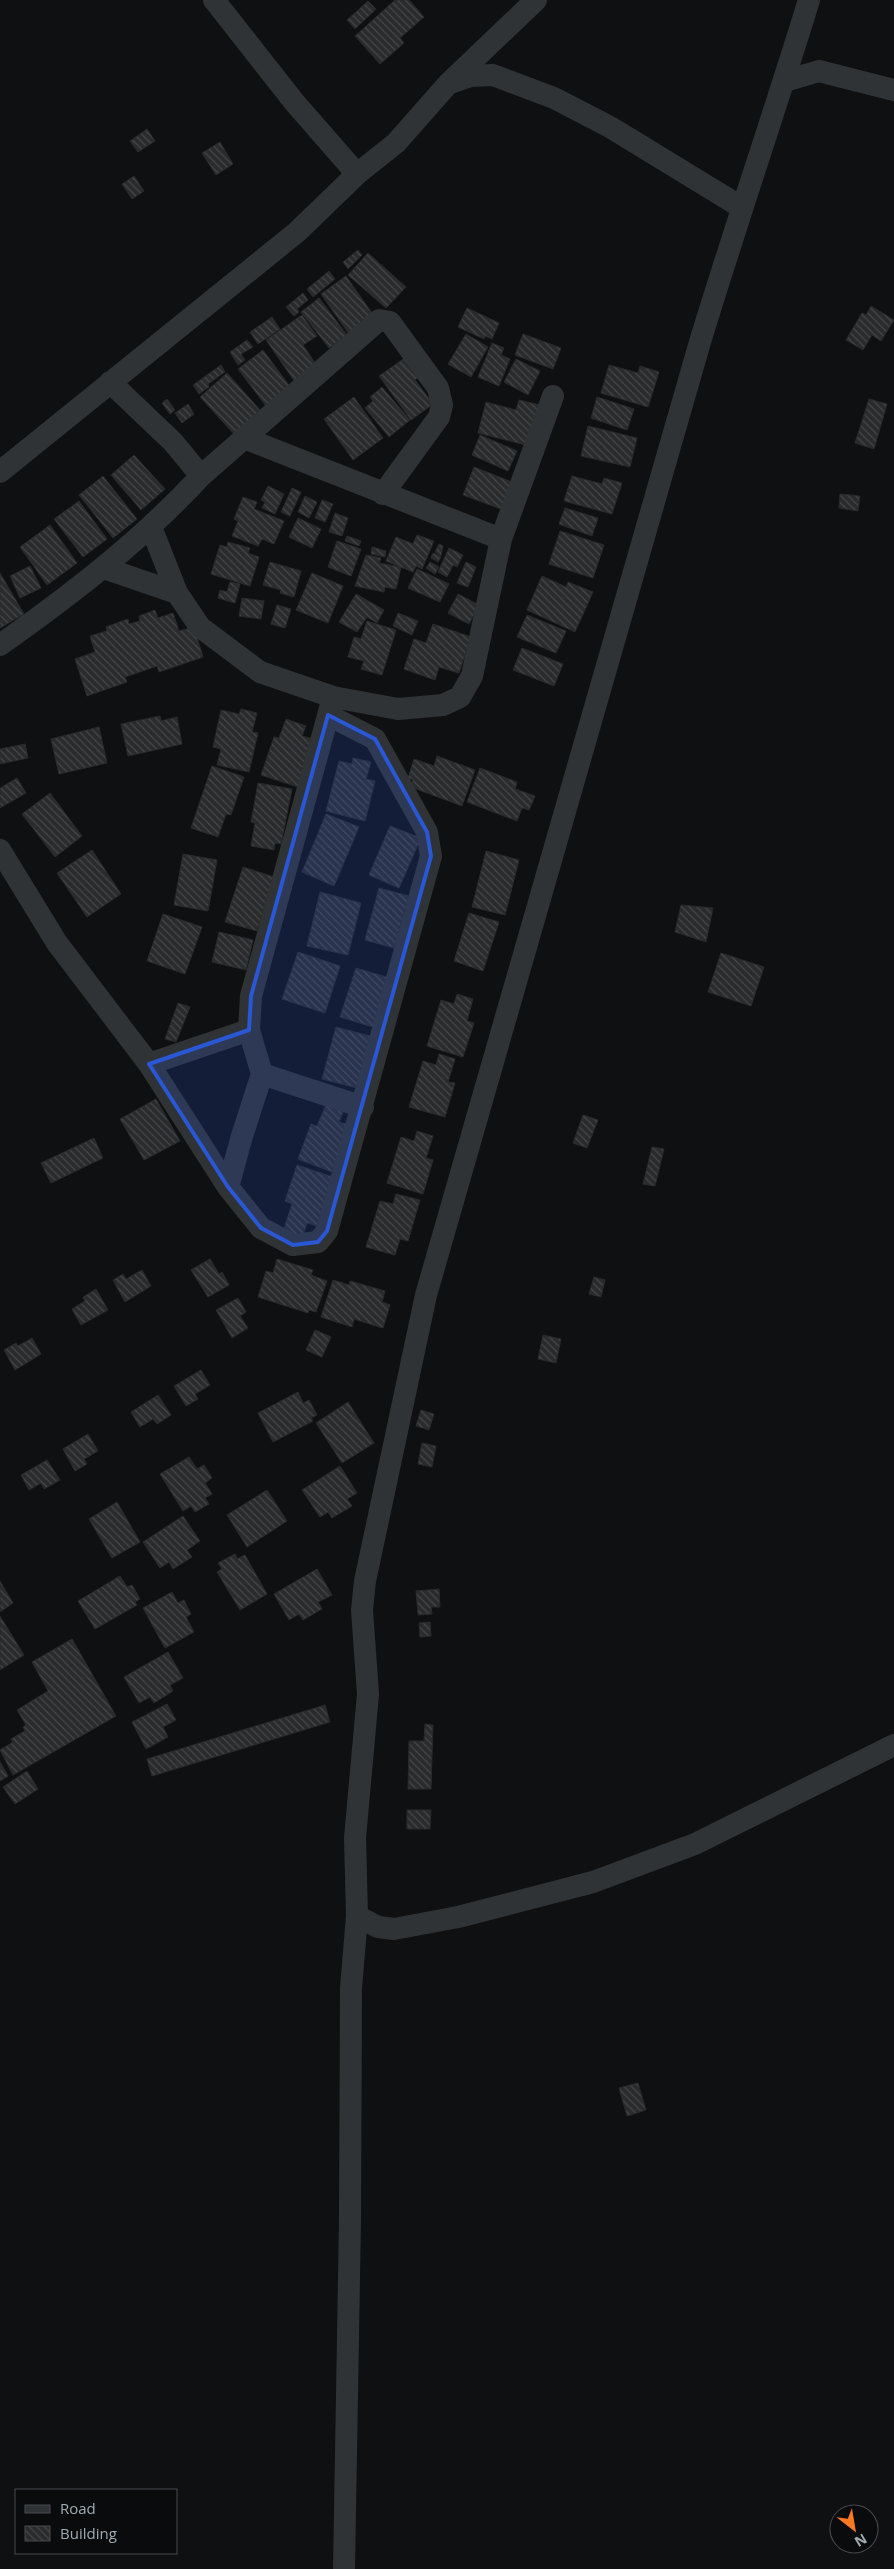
<svg xmlns="http://www.w3.org/2000/svg" width="894" height="2569" font-family="'Open Sans',sans-serif">
<defs>
<pattern id="building-back-hatch" width="6" height="6" patternUnits="userSpaceOnUse" patternTransform="scale(1.25)"><rect width="6" height="6" fill="#2a2b2d"/><path d="M-1 5l2 2M0 0l6 6M5-1l2 2" fill="none" stroke="#464749"/></pattern>
</defs>
<rect width="100%" height="100%" fill="#0f1011"/>
<!-- building -->
<path fill="url(#building-back-hatch)" stroke="#292a2d" d="M395,0H409L424,17L400,38L404,43L380,64L355,36Z
M368,1L376,9L355,29L347,20Z
M147,129L155,141L138,152L130,141Z
M220,142L233,164L216,175L202,153Z
M134,176L144,191L132,199L122,184Z
M358,250L362,255L348,269L343,262Z
M368,253L406,287L386,308L348,275Z
M329,271L335,279L313,297L307,289Z
M346,276L374,316L349,334L321,294Z
M303,293L308,300L297,309L299,312L294,316L286,307Z
M319,298L347,335L329,348L301,312Z
M871,306L894,320L881,341L872,335L863,350L846,340L862,313L866,315Z
M467,308L499,323L492,339L485,336L484,339L458,327Z
M302,315L317,336L303,345L317,366L295,382L266,340Z
M272,317L280,329L258,344L250,332Z
M466,334L488,347L471,377L448,364Z
M523,334L561,348L553,369L515,355Z
M247,340L253,347L241,354L245,360L238,365L230,352Z
M492,343L504,348L501,355L510,359L499,386L478,377Z
M263,350L291,388L266,406L238,369Z
M409,355L423,374L415,380L433,404L411,420L379,376Z
M516,359L540,371L528,395L504,382Z
M221,365L225,372L208,384L209,387L199,394L193,385Z
M609,365L638,373L640,366L659,372L648,407L601,393Z
M227,373L260,410L234,434L200,397Z
M382,387L410,420L389,437L365,408L373,401L370,397Z
M354,397L383,438L353,460L324,419Z
M597,397L634,409L627,430L591,418Z
M167,399L175,410L170,414L162,403Z
M869,399L887,404L874,449L855,443Z
M519,400L540,405L530,446L478,433L486,402L516,410Z
M188,404L194,414L182,423L175,413Z
M588,426L637,438L630,467L581,456Z
M480,435L517,451L508,471L472,455Z
M134,455L165,489L141,510L111,475Z
M474,467L512,482L501,509L463,495Z
M103,476L137,519L113,538L79,495Z
M572,476L602,484L604,478L622,483L612,514L564,501Z
M268,486L284,494L275,514L262,508L265,502L261,500Z
M292,488L301,492L290,516L281,512Z
M840,494L860,496L858,511L839,508Z
M305,496L317,502L309,518L298,512Z
M243,497L257,502L254,509L284,521L274,544L262,539L258,546L232,536L238,521L234,519Z
M322,500L333,504L325,522L315,518Z
M79,501L107,539L83,557L54,519Z
M565,508L598,518L592,536L559,524Z
M335,513L348,518L342,536L329,532Z
M298,518L321,529L312,548L289,537Z
M50,525L77,563L47,585L20,547Z
M560,531L604,545L593,578L549,564Z
M417,535L434,541L422,569L416,566L413,572L386,561L396,537L413,544Z
M347,536L361,541L359,546L345,541Z
M337,541L361,549L351,576L328,567Z
M228,542L250,548L248,553L259,557L250,586L211,574L220,545L227,547Z
M439,544L443,546L441,556L435,552Z
M372,547L386,551L385,557L371,554Z
M449,548L463,555L457,567L453,565L447,577L438,572Z
M433,553L441,557L438,562L431,558Z
M366,555L381,558L379,563L401,567L396,589L385,587L384,592L355,586Z
M270,562L301,571L294,597L280,593L281,590L263,585Z
M430,562L439,567L435,574L426,568Z
M466,562L476,567L468,587L457,583Z
M30,566L41,588L20,598L10,576Z
M417,569L449,584L440,602L408,588Z
M0,573L24,614L0,628Z
M312,573L343,586L328,623L296,610Z
M542,576L566,587L568,582L593,592L575,632L527,610Z
M230,582L240,584L235,603L218,598L220,590L227,592Z
M356,594L384,610L377,623L367,617L357,632L339,622Z
M458,594L479,605L469,624L448,613Z
M242,598L264,601L261,619L239,616Z
M277,605L291,609L285,628L271,624Z
M155,610L158,618L173,613L179,631L194,627L203,657L159,672L157,666L125,677L127,682L87,696L75,659L95,652L90,636L107,631L106,627L128,619L129,624L140,621L139,616Z
M398,613L418,621L412,635L393,626Z
M527,615L566,631L556,653L517,637Z
M367,621L396,630L382,675L361,669L364,661L348,657L354,637L361,639Z
M433,624L471,637L459,673L439,667L435,680L404,669L414,639L426,643Z
M522,648L563,664L554,686L513,670Z
M241,709L257,713L252,732L258,733L249,772L217,765L221,749L213,747L221,710L239,714Z
M160,716L161,721L177,717L182,744L128,756L121,724Z
M286,719L306,726L302,736L317,740L301,788L261,775L274,737L279,738Z
M99,727L107,763L59,774L51,739Z
M25,744L28,758L0,764V749Z
M437,756L475,770L462,806L411,787L413,780L408,778L414,759L434,766Z
M353,758L371,762L366,779L375,781L365,821L326,811L339,761L352,764Z
M212,766L244,777L231,815L226,814L218,837L191,828Z
M480,768L517,782L515,789L535,796L529,810L522,808L517,821L467,802Z
M17,778L26,793L0,808V788Z
M258,783L292,789L281,844L275,843L274,850L251,846L255,823L251,822Z
M50,793L82,836L55,857L22,814Z
M326,814L359,827L334,886L302,872Z
M390,826L421,838L399,888L369,875Z
M92,850L121,894L87,917L57,873Z
M486,851L519,860L505,915L472,907Z
M183,854L217,860L208,911L174,905Z
M243,867L274,877L257,931L225,922Z
M379,888L409,896L394,948L365,940Z
M320,892L361,903L348,955L307,946Z
M681,905L713,908L706,942L675,932Z
M469,913L499,922L483,971L454,961Z
M163,914L202,927L185,974L147,961Z
M219,932L253,940L246,970L212,962Z
M298,952L340,966L325,1013L282,999Z
M721,953L764,967L751,1006L708,992Z
M356,968L393,979L376,1028L340,1017Z
M457,994L473,999L467,1021L474,1023L463,1057L427,1046L441,1000L454,1004Z
M178,1003L190,1007L176,1042L165,1039Z
M336,1027L370,1036L357,1088L322,1079Z
M439,1054L455,1059L448,1082L455,1083L445,1117L409,1107L423,1061L436,1065Z
M156,1099L180,1141L144,1160L120,1119Z
M326,1105L343,1112L339,1122L349,1125L332,1172L298,1159L311,1124L317,1126Z
M583,1115L598,1120L587,1148L573,1143Z
M417,1131L433,1136L426,1158L433,1160L423,1194L387,1183L401,1137L414,1141Z
M94,1138L103,1158L51,1183L41,1163Z
M652,1147L664,1149L655,1186L643,1184Z
M297,1165L333,1177L317,1226L307,1223L302,1238L283,1232L292,1204L285,1201Z
M396,1194L420,1200L408,1241L400,1239L395,1255L366,1247L380,1201L393,1204Z
M210,1259L219,1274L222,1272L229,1285L208,1297L191,1270Z
M277,1259L313,1270L311,1275L327,1281L316,1312L309,1310L308,1313L258,1297L266,1271L273,1273Z
M142,1270L151,1286L125,1302L113,1280L123,1274L126,1279Z
M594,1277L605,1280L601,1297L589,1294Z
M333,1280L349,1285L350,1281L385,1291L382,1302L390,1305L383,1328L354,1319L352,1327L321,1317Z
M96,1289L108,1310L81,1325L72,1309L85,1301L83,1297Z
M238,1298L246,1312L240,1316L248,1328L232,1338L216,1310Z
M315,1330L331,1337L322,1357L306,1350Z
M543,1335L561,1339L556,1363L538,1359Z
M32,1338L41,1354L15,1370L4,1350L16,1343L18,1346Z
M201,1370L210,1385L195,1394L198,1399L186,1406L174,1386Z
M298,1392L303,1403L309,1400L317,1415L311,1418L313,1421L273,1442L258,1413Z
M158,1395L171,1415L157,1424L153,1419L140,1427L131,1412Z
M348,1402L374,1443L342,1463L316,1423Z
M421,1410L434,1414L429,1430L416,1426Z
M88,1434L98,1451L84,1459L87,1464L75,1471L63,1449Z
M422,1443L436,1446L432,1467L418,1464Z
M189,1457L197,1469L204,1465L212,1478L205,1483L212,1494L205,1498L209,1504L195,1512L191,1506L183,1511L160,1474Z
M47,1460L60,1480L44,1489L41,1483L29,1490L21,1475Z
M340,1466L357,1493L347,1499L352,1506L332,1518L328,1512L320,1517L302,1490Z
M267,1490L287,1521L247,1547L227,1515Z
M117,1502L140,1542L112,1558L89,1519Z
M183,1516L200,1541L187,1550L192,1557L173,1569L169,1562L160,1568L143,1542Z
M235,1554L237,1559L245,1555L267,1594L240,1610L217,1572L222,1569L218,1563Z
M317,1569L332,1595L318,1602L322,1609L303,1620L299,1614L289,1620L274,1594Z
M120,1576L127,1587L132,1585L140,1599L135,1602L137,1605L95,1629L78,1601Z
M0,1581L13,1603L0,1612Z
M439,1589L440,1607H431L432,1614L418,1615L416,1591Z
M172,1592L178,1603L184,1600L191,1614L186,1617L194,1632L165,1648L143,1608Z
M0,1616L24,1655L0,1670Z
M430,1622L431,1636L420,1637L419,1623Z
M72,1639L116,1716L13,1775L0,1750L13,1742L11,1739L25,1731L23,1727L26,1725L17,1710L48,1691L32,1662Z
M168,1652L183,1678L170,1685L173,1691L154,1703L150,1697L139,1703L124,1677Z
M167,1704L176,1720L163,1727L168,1737L146,1749L132,1722Z
M325,1705L330,1722L152,1776L147,1759Z
M425,1724L433,1725L431,1789H408L409,1741H424Z
M0,1762L8,1776L0,1781Z
M27,1771L38,1789L15,1804L3,1787Z
M407,1810H431L430,1829H407Z
M638,2083L646,2110L627,2116L619,2088Z"/>
<g fill="none" stroke-linecap="round" stroke-linejoin="round">
<!-- minor -->
<path stroke="#303336" stroke-width="22" d="M214,0L295,103L357,174
M785,81L819,71L894,90
M450,83L470,76L493,75L554,98L610,127L741,207
M244,438L501,539
M0,472L297,232L357,174L396,143L448,84L536,0
M201,476L379,320L390,322L438,388L442,405L439,417L383,494
M151,527L177,593L200,627L260,672L333,697L398,709L443,705L460,697L472,676L501,539L553,396
M104,568L177,593
M0,645C72,594 141,541 201,476L173,442L110,382
M0,850L57,943L149,1064L228,1187L261,1228L293,1245L318,1242L327,1231L431,856L427,832L375,739L328,715
M149,1064L249,1030
M262,1074L363,1107
M228,1187L242,1136L262,1074L249,1030L251,996L332,701
M357,1916L378,1927L394,1929L458,1917L593,1882L695,1844L894,1745
M344,2569L350,2220L351,1988L357,1916L355,1838L368,1694L362,1610L365,1581L426,1295L700,342C735,227 774,114 809,0"/>
</g>
<!-- marked area -->
<path fill="#2a57d4" fill-opacity="0.2" stroke="#2a57d4" stroke-width="4" stroke-linejoin="round" d="M328,715L375,739L427,832L431,856L327,1231L318,1242L293,1245L261,1228L228,1187L149,1064L249,1030L251,996Z"/>
<!-- legend -->
<rect x="15" y="2489" width="162" height="65" fill="#0a0b0c" stroke="#464b4e"/>
<rect x="25" y="2505" width="25" height="8" fill="#303336" stroke="#464b4e"/>
<text x="60" y="2514" font-size="15" fill="#a0aab2">Road</text>
<rect x="25" y="2526" width="25" height="15" fill="url(#building-back-hatch)" stroke="#464b4e"/>
<text x="60" y="2539" font-size="15" fill="#a0aab2">Building</text>
<!-- north arrow -->
<g transform="translate(854 2529) rotate(149)"><circle r="24" fill="#0a0b0c" stroke="#464b4e"/>
<path d="M0-4L9 19L0 12L-9 19Z" fill="#f97920"/>
<text y="-8" font-size="14" font-weight="bold" text-anchor="middle" fill="#a0aab2">N</text>
</g>
</svg>
